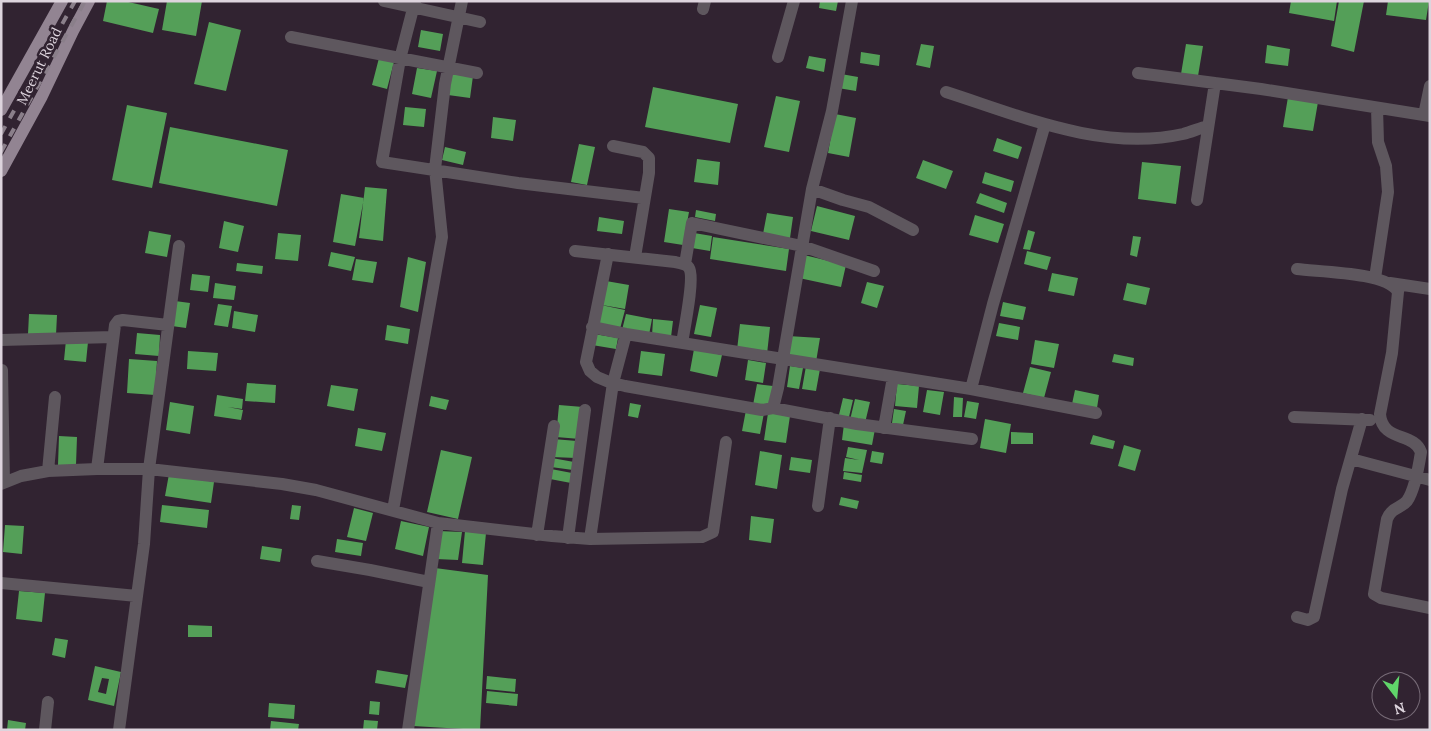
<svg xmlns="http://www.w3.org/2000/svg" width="1431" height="731" font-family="Lora,serif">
<rect width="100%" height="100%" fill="#312331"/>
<!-- building -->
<path fill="#549f58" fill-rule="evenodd" d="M107,1H124L159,9L153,33L103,21Z
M167,1H202L196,36L162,30Z
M820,1H838L836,11L819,8Z
M1291,1H1337L1334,21L1289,13Z
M1339,1H1364L1354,52L1331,46Z
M1388,1H1429L1426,20L1386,15Z
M209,22L241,30L226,91L194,84Z
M421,30L443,34L440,51L418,47Z
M921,44L934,46L930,68L916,65Z
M1186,44L1203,46L1198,76L1181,74Z
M1267,45L1290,49L1288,66L1265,63Z
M861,52L880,55L879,66L860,63Z
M809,56L826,59L824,72L806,68Z
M379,58L394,62L387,89L372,85Z
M417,68L437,71L431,98L412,94Z
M451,73L473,76L470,98L448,95Z
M841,74L858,77L856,91L838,88Z
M653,87L738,104L730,143L645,127Z
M776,96L800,101L789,152L764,147Z
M1288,97L1318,102L1313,131L1283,127Z
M127,105L167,113L152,188L112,180Z
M405,107L426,109L424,127L403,125Z
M835,114L856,118L849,157L828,153Z
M493,117L516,120L513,141L491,138Z
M170,127L288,150L277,206L159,183Z
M997,138L1022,147L1018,159L993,151Z
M579,144L595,147L587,185L571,182Z
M445,147L466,152L463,165L442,160Z
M697,159L720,162L718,185L694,182Z
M923,160L953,171L946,189L916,178Z
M1142,162L1181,166L1176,204L1138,199Z
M985,172L1014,181L1011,192L982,183Z
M365,187L387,189L383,241L359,238Z
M980,193L1007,203L1004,213L976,203Z
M341,194L364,198L355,246L333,242Z
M817,206L855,216L849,240L811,231Z
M669,209L689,212L683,245L664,242Z
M696,210L716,214L715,221L695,217Z
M767,213L793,217L790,238L763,234Z
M975,215L1004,224L998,243L969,235Z
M599,217L624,221L622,234L597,231Z
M224,221L244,226L238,252L219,248Z
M1028,230L1035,232L1030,250L1023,249Z
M149,231L171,235L167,257L145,253Z
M278,233L301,235L298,261L275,259Z
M694,233L712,236L710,251L692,248Z
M1133,236L1141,237L1137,257L1130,255Z
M713,237L789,249L786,271L710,259Z
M1027,251L1051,257L1047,270L1024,264Z
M331,252L355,257L351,271L328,266Z
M804,255L846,265L841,287L799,278Z
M408,257L426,262L418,312L400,307Z
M356,259L377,262L373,283L352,280Z
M237,263L263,266L262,274L236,271Z
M1052,273L1078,278L1074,296L1048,291Z
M192,274L210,276L208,292L190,290Z
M606,281L629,285L625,309L602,305Z
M867,282L884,286L877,308L861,303Z
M215,283L236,286L234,300L213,298Z
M1127,283L1150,288L1146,305L1123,300Z
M175,301L190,303L186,328L172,326Z
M1003,302L1026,307L1023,320L1000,316Z
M218,304L232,306L228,327L214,325Z
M601,305L625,310L620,329L596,324Z
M700,305L717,308L711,337L694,334Z
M234,311L258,315L255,332L232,328Z
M29,314L57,315L56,335L28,334Z
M626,314L652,319L649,335L622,330Z
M653,319L673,321L671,337L652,336Z
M999,323L1020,327L1018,340L996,336Z
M740,324L770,327L767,354L737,350Z
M387,325L410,329L408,344L385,340Z
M137,333L160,335L159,356L135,354Z
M594,334L618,338L616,349L592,345Z
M788,336L820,338L816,362L783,356Z
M66,340L88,342L86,362L64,360Z
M1035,340L1059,344L1054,368L1031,364Z
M694,349L722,355L717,377L690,371Z
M188,351L218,353L216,371L187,369Z
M641,351L665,354L662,376L638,373Z
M1114,354L1134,358L1133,366L1112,362Z
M129,359L157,361L155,395L127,393Z
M748,360L766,363L763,383L745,380Z
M790,366L803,368L799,389L787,387Z
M806,366L820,369L816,391L802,389Z
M1030,367L1051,372L1044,398L1023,393Z
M247,383L276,385L275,403L245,401Z
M757,384L773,386L770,408L753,405Z
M897,384L919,386L917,408L895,406Z
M331,385L358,389L354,411L327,406Z
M927,390L944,392L940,415L923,412Z
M1075,390L1099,395L1097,408L1072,404Z
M217,395L243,399L242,409L228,407L243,410L241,420L214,416Z
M431,396L449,400L446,410L429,406Z
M954,397L963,398L962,417H953Z
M843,398L853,400L848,421L838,419Z
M855,399L870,402L865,423L850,420Z
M967,401L979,403L976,419L964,417Z
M170,402L194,406L190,434L166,430Z
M630,403L641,405L638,418L628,416Z
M559,405L583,407L580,439L556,437Z
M894,409L906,411L903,425L892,423Z
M746,410L764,413L760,434L742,431Z
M768,413L790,416L786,443L764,440Z
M985,419L1011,424L1006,453L980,448Z
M844,424L875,429L872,445L842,440Z
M358,428L386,433L382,451L355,446Z
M1011,432L1033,433V444H1011Z
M1093,435L1115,441L1113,449L1090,444Z
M59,436L77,437L76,465H58Z
M553,439L577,441L576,458L552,457Z
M1124,445L1141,450L1135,471L1118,466Z
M848,447L867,450L862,473L843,471L845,458L859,460L846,457Z
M441,450L472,457L458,519L427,512Z
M760,451L782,455L777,489L755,485Z
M872,451L884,453L882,464L870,462Z
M791,457L812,460L810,473L789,470Z
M552,458L574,462L573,470L551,467Z
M551,469L572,473L571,483L550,479Z
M844,472L862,475L861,482L843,479Z
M169,474L214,482L211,503L165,496Z
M841,497L859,501L857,509L839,505Z
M162,505L209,510L207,528L160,522Z
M292,505L301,506L299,520L290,519Z
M354,508L373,513L366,541L347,537Z
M751,516L774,519L771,543L749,540Z
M401,521L429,527L423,556L395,549Z
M5,525L24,526L22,554L3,552Z
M438,531L462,532L458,560L436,559Z
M465,531L486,533L483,565L462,563Z
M337,539L363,543L361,556L335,552Z
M262,546L282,549L280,562L260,559Z
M435,568L488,575L480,730L413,726Z
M19,591L45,593L42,622L16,619Z
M188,625L212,626V637H188Z
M55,638L68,640L65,658L52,655Z
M95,666L121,672L114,706L88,700ZM102,678L109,679L106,694L98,692Z
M377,670L408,675L405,688L375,683Z
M487,676L516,679L515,692L486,689Z
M487,691L518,694L517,706L486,703Z
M370,701L380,702L379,715L369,714Z
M269,703L295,705L294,719L268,717Z
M8,720L26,723L25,730H7Z
M364,720L378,721L377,730H363Z
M271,721L299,724L298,730H270Z"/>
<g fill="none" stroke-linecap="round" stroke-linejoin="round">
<!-- minor -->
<path stroke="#5e575e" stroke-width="12" d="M384,1L480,22
M415,1L400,59L382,162L518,183L644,198
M703,9L705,1
M291,37L477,73
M778,57L794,1
M1138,73L1261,89L1430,116
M946,92C1021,116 1103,152 1183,134C1191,132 1200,128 1208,126
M1424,115L1430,86
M613,146L643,152L649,158V173L635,257
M812,189L843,200L869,207L913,230
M1197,200L1215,83
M575,251L675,262C680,263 687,264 689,268C695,277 684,330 682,343
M608,254L586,362L590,371L597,377L609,382L625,386L762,410L773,408L778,388L812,189L832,111L852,1
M685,264L692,223L802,246L874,271
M1297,269C1320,272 1387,272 1398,292L1392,353L1380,414C1382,442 1414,432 1421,452C1419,465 1414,491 1407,501C1400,509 1392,507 1387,519L1374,594L1381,598L1430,608
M1375,278L1388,192L1386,166L1378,142L1377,108
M1390,283L1430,289
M592,327L626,334L971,389L1096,413
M1,340L113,337
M2,370L4,482
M971,389L993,304L1045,124
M773,408L857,424L972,439
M1294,417L1370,420
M884,428L893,377
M1351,459L1430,480
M97,469L115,325L118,321L123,320L168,325
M48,471L55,397
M1,484L21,476L48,471L97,469H149L282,484L316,490L438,523L552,536L590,539L702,537L713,532L726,442
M818,506L830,418
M393,510L442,237L435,169L445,84L462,1
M537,535L554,426
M568,538L585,410
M590,539L613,383L626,334
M317,561L370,570L429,582
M1,583L137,596
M1297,617L1308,620L1314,617L1342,489L1362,419
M45,730L48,702
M119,730L144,544L149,469L179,246
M408,730L438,523"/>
<!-- major -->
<path stroke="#928492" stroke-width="12" d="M1,110L62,1
M1,171L42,96L73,31L89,1"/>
<!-- rail -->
<path stroke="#8a7f8a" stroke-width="4" stroke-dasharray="9 9" stroke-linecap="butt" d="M1,134L75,1
M1,152L85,1"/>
</g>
<g text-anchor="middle" stroke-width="5" stroke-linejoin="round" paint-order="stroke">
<!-- street labels -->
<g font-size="14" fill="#ddd4dd" stroke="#312331">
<text transform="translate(39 66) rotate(-64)" y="5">Meerut Road</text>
</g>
</g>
<!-- border -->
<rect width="1431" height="731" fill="none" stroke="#ddd4dd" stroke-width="5"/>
<!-- north arrow -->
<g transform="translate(1396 696) rotate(164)"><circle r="24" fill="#312331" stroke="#766a76"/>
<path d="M0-4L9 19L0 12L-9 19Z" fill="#60d56a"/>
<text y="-8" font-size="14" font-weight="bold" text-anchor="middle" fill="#ddd4dd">N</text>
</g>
</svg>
